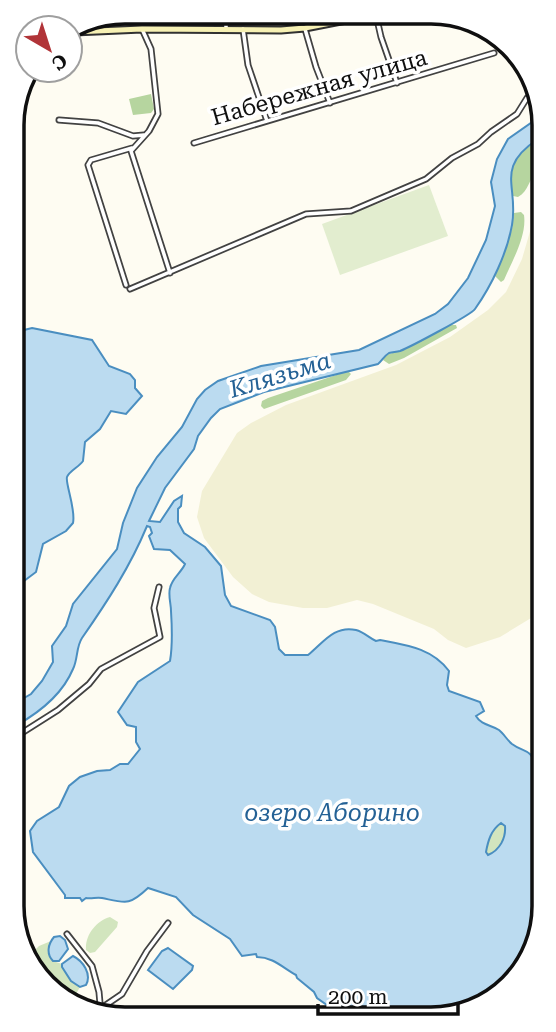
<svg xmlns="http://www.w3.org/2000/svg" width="556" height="1032" font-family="'Roboto Serif',serif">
<rect width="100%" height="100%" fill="#fefcf2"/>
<!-- farmland -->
<path fill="#f2f0d4" d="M538,204L541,612L500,637L466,648L448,640L434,629L373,604L357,600L327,608H303L269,602L252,594L233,577L204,538L197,517L202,491L237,433L251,423L286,405L396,365L450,337L488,310L506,292L522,259Z"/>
<!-- green -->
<path fill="#d2e5be" d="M501,823L505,826C506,838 500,850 488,855L486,853C488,841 491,830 501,823Z
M110,917L118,922L117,927L95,952L90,953L86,950C85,935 96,921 110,917Z
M51,941L49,953L53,961L62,964V967L71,981L80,987L76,994L75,1004L56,996L28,957L39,946Z"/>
<!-- forest -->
<path fill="#b6d59f" d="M151,94L154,109L151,113L133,115L129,99Z
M538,139V170C529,178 529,191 518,197L513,196C506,171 517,152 538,139Z
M521,212L524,215C527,236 512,261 504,280L501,282L495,276L512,229L514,213Z
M447,325H456L457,328L404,358L389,364L383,360L386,355L402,350Z
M348,371L351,374L346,380L264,409L261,406L262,401L268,398Z"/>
<!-- pitch -->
<path fill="#e2edcf" d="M429,185L448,236L340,275L322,224Z"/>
<!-- water -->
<path fill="#bbdbf0" stroke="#4a8ec0" stroke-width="2" fill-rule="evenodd" d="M538,118V139C494,168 519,186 512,225C507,253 492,285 475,309C471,315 410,347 400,351C396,352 393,352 389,353C384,356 382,361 378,364L264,392L220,409L211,418L198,436L194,449L165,488L149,521L160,522L174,501L182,496L181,506L178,509V522L184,533L205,547L221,566L225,595L231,606L270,620L275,627L279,649L285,655H308C323,643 334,625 356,630C364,632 369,638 376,641L380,640C406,645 432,648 449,671L447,685L449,691L480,702L484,711L476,716C481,725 491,725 499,730C504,734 507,740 512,744C524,753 531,748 536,766L542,772L543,914L521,975L467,1014L364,1015L362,1012L352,1013L334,1010L317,998L314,992L297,978L296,975C283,968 273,957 257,957L256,954L242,956L230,939L193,915L176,897L148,888C129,906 126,903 102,898C96,897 92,899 86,898L82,901L80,898H65V895L33,852L30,831L37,821L59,807L69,786L80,777L97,771L110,770L120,764H128L140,749L136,742V727L127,725L118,712L138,682L170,661C173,644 172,627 171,611C171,604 168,595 170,588C172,578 181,573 185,564L170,550L154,549L149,536L152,533L150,527L147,526C130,567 107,602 82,638C76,647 78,659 73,669C63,693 40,712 17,725V702L31,694L42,681L53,662L52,646L66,626L73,604L117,549L123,523L137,488L157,457L182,427L197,399L205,390L218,381L261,366L359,350L435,314L448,304L468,278L486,240L495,206L491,182L497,159L508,139ZM501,823L505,826C506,838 500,850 488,855L486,852C488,841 491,830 501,823Z
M32,328L92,340L109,366L130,374L135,380V388L142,396L126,414L111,411L100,429L85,442L83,461C79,467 69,471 67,477C65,483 76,509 73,523L66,531L43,544L36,572L16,587L15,336L24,330Z
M60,936L65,940L68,949L59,961H53C46,954 48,944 54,937Z
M168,948L193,966L192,970L173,989L148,970L162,951Z
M73,956C83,961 92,974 86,985L80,987L71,981L62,967V964Z"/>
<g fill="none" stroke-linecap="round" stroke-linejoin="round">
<defs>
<path id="street" d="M376,15L381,37L397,83
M142,29L151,49L158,114L149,131L131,151L170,273
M226,29V13
M243,29L248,65L267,121
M305,29L316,67L330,103
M59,120L98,123L133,136L144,135
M194,143L494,53
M126,285L88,165L91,160L132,148
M130,289L306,214L351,211L426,179L452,158L478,144L491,132L517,114L527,98L537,88
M17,736L58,710L89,684L101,669L160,637L154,608L159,587
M18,868V875
M67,934L92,966L99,992L101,1015
M100,1009L122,994L147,951L168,923"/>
<path id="secondary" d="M74,32L142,29L281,30L305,28L377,14"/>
</defs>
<!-- street casing -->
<use href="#street" stroke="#424242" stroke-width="7"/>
<!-- secondary casing -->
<use href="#secondary" stroke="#313131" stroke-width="9"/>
<!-- street -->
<use href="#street" stroke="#fff" stroke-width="3.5"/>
<!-- secondary -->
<use href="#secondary" stroke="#f7f1b4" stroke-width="5"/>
</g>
<g text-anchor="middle" stroke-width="7" stroke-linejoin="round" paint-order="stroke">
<!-- street labels -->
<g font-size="23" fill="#0f0f0f" stroke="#fff">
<text transform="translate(319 87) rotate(-16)" y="8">Набережная улица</text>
</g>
<!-- water labels -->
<g font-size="24" font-style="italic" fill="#246195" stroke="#fff">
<text transform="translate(280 375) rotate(-17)" y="8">Клязьма</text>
<text x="332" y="821">озеро Аборино</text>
</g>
</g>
<!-- crop -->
<path d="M0 0H556V1032H0ZM125 24H431A101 101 0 0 1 532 125V906A101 101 0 0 1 431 1007H125A101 101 0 0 1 24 906V125A101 101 0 0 1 125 24Z" fill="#fff" fill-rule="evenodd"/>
<path fill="none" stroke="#0f0f0f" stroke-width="3.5" d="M125 24H431A101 101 0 0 1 532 125V906A101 101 0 0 1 431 1007H125A101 101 0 0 1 24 906V125A101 101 0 0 1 125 24Z"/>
<!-- north arrow -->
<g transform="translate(49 49) rotate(141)"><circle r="33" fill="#ffffff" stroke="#9f9f9f" stroke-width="2"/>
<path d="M0-5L12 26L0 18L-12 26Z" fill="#b13438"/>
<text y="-10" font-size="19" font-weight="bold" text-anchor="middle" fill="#0f0f0f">С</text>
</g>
<!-- scale -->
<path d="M318 1004v10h140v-10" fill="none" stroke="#0f0f0f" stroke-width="3.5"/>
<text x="328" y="1004" font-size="21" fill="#0f0f0f" stroke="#ffffff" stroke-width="5" paint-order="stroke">200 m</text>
</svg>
